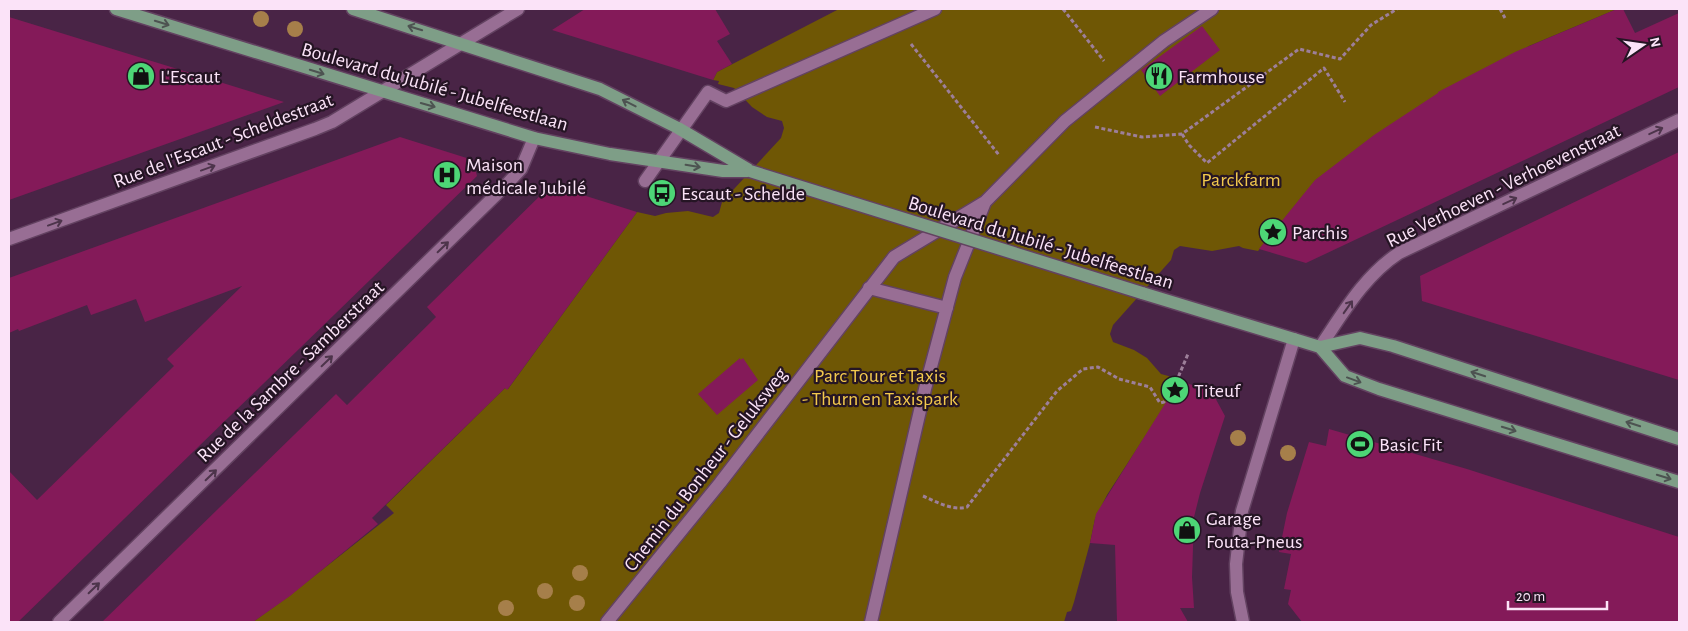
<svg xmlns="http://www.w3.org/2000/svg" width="1688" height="631" font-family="'Alegreya Sans',sans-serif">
<rect width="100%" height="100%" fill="#492446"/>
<!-- green -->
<path fill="#6f5705" d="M839,9H1617L1529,46L1311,186L1258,251L1243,248L1239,246L1212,251L1180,246L1174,250L1171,260L1113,325L1110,334L1113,342L1134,350L1147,358L1161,374L1176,378L1181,381L1107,495L1095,519L1090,543L1074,602L1071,611L1067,612L1064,622H253L289,596L394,513L386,505L388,503L505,388L508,389L637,212L655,216L666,213L688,211L713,217L719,213L722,202L781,138L784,128L782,121L767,117L752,107L734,88L718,84L719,81L713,80L717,72Z"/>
<!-- building -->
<path fill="#841a59" d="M585,9H715L730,34L717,41L732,64L717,72L713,80L552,30Z
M1617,9H1623L1635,33L1679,13V87L1306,263L1259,249L1315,180L1374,135L1438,93V92L1515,52Z
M9,17L48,29L284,102L9,200Z
M1202,26L1220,50L1160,96L1141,70Z
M400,137L473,160L477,176L18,622H9V471L37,500L174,366L167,359L242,286L145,322L136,299L91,315L87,305L19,331L18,329L9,333V278Z
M1679,152V380L1422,301L1420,276Z
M551,185L637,212L507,390L505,388L372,518L378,524L290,596L253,622H102L336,394L347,405L436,317L427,307Z
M740,358L741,360L743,358L758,380L717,415L698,394Z
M1181,381L1212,392L1225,416L1200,493L1194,517L1192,577L1194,608H1180L1188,622H1117L1115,545L1090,543L1096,514L1168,399H1169Z
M1329,429L1467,469L1679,537V622H1302L1288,604L1291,590L1284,589L1291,554L1279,552L1287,513L1309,442L1326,446Z"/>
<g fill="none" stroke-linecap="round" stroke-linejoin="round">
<defs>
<path id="minor" d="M645,181L708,92L726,101L935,9
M9,239L315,129L332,122L518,9
M869,288L947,308
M1320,347C1343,313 1364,276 1399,253L1679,120
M59,622L507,184L521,169L534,138
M607,622L720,483L894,257L985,202
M871,622L925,389L955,277L985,202L1065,121L1164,41L1212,9
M1243,622L1237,592L1236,564L1242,511L1294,339"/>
<path id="major" d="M116,9L534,138L610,154L723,171H750
M353,9L600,89L678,128L749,170
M1142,293L1320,347L1360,338L1393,346L1679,439
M1320,347L1345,376L1379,389L1679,482"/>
</defs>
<!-- minor casing -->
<use href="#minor" stroke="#634261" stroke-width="15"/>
<!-- major casing -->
<use href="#major" stroke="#634261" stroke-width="15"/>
<!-- path -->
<path stroke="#9d7f9a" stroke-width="3" stroke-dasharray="4 2.5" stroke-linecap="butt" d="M1063,9L1104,61
M1500,9L1505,18
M911,44L999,155
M1095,127L1142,137L1182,134L1299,49L1340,59L1371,25L1397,9
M1182,134L1189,145L1207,163L1324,68L1345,102
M923,496C937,502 952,511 967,507L1057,391L1083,369L1098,367L1119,379L1150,387L1160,403L1164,402L1177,380L1188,354"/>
<!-- minor -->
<use href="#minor" stroke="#986e94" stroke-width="12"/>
<!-- major -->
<use href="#major" stroke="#7e9e87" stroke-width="12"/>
<defs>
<path id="major-bridge" d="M750,171L1142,293"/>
</defs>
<!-- major-bridge casing -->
<use href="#major-bridge" stroke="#634261" stroke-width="15" stroke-linecap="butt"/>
<!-- major-bridge -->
<use href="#major-bridge" stroke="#7e9e87" stroke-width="12"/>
</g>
<!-- trees -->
<g fill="#a67f4a">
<circle cx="261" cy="19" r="8"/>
<circle cx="295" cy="29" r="8"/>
<circle cx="1238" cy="438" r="8"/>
<circle cx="1288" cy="453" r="8"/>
<circle cx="580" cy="573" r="8"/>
<circle cx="545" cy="591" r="8"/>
<circle cx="577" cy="603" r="8"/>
<circle cx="506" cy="608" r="8"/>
</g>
<!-- one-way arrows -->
<defs><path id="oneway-shaft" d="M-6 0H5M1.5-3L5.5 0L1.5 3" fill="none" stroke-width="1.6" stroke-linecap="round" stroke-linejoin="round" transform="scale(1.25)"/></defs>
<g stroke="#4d5351">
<use href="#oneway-shaft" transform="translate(162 23) rotate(17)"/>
<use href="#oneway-shaft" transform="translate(415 28) rotate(-163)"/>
<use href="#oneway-shaft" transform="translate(317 72) rotate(17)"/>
<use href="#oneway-shaft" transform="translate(629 103) rotate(-153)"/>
<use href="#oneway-shaft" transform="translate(428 105) rotate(16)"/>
<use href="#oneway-shaft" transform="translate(693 166) rotate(9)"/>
<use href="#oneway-shaft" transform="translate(1478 374) rotate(-162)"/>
<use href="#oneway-shaft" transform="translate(1354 380) rotate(20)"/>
<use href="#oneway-shaft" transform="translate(1633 424) rotate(-162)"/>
<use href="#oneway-shaft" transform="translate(1509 429) rotate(17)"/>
<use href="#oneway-shaft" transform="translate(1664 477) rotate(17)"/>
</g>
<g stroke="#4d344b">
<use href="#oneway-shaft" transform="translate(1656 131) rotate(-25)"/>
<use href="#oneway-shaft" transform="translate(208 168) rotate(-20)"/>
<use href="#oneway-shaft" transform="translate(1510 201) rotate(-25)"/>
<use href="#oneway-shaft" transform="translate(55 223) rotate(-20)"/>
<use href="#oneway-shaft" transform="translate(443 247) rotate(-44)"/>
<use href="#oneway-shaft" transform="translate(1348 307) rotate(-55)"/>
<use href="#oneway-shaft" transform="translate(327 361) rotate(-44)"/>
<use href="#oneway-shaft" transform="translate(211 475) rotate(-44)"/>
<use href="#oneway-shaft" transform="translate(94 588) rotate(-44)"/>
</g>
<!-- icons -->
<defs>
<symbol id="shop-disc" viewBox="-11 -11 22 22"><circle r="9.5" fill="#4dd676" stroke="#251524"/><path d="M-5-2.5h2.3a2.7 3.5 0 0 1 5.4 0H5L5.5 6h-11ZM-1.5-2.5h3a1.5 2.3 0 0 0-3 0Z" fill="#111"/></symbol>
<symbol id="restaurant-disc" viewBox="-11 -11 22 22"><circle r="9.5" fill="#4dd676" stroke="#251524"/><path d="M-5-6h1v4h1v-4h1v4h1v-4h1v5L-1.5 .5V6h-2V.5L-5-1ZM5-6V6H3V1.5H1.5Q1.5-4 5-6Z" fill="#111"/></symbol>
<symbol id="hospital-disc" viewBox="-11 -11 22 22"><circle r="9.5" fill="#4dd676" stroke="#251524"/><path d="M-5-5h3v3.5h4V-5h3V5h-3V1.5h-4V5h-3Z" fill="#111"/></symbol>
<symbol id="bus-disc" viewBox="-11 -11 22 22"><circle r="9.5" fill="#4dd676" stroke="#251524"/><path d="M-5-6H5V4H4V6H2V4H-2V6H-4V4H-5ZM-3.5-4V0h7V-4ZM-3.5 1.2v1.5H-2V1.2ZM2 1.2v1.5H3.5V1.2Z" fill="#111"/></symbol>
<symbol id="sight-disc" viewBox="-11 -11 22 22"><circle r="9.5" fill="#4dd676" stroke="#251524"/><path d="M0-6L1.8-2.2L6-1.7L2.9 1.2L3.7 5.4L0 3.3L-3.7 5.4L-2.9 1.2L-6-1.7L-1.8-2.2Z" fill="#111"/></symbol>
<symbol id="stadium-disc" viewBox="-11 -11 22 22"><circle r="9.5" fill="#4dd676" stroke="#251524"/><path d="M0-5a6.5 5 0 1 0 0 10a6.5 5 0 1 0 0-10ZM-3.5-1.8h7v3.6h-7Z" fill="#111"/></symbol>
</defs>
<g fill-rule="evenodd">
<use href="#shop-disc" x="125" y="60" width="32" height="32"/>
<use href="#restaurant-disc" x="1143" y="60" width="32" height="32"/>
<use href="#hospital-disc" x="431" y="159" width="32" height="32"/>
<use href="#bus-disc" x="646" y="177" width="32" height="32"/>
<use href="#sight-disc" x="1257" y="216" width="32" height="32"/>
<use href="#sight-disc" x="1159" y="374" width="32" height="32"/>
<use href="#stadium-disc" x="1344" y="428" width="32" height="32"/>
<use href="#shop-disc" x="1171" y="514" width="32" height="32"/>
</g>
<g text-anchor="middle" stroke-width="4.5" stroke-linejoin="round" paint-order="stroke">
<!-- poi labels -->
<g font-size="20" fill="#fbe3f8" stroke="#251524" text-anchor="start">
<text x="160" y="83">L'Escaut</text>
<text x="1178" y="83">Farmhouse</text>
<text x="466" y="171">Maison<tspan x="466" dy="23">médicale Jubilé</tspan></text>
<text x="681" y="200">Escaut - Schelde</text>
<text x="1292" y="239">Parchis</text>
<text x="1194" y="397">Titeuf</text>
<text x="1379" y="451">Basic Fit</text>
<text x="1206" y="525">Garage<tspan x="1206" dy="23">Fouta-Pneus</tspan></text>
</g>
<!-- street labels -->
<g font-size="20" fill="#fbe3f8" stroke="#251524">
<text transform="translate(435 86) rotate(16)" y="7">Boulevard du Jubilé - Jubelfeestlaan</text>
<text transform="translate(223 140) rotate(-21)" y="7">Rue de l'Escaut - Scheldestraat</text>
<text transform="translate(1503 185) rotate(-26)" y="7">Rue Verhoeven - Verhoevenstraat</text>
<text transform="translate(1041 242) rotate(17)" y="7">Boulevard du Jubilé - Jubelfeestlaan</text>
<text transform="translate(290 371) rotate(-44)" y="7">Rue de la Sambre - Samberstraat</text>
<text transform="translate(705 469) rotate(-52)" y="7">Chemin du Bonheur - Geluksweg</text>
</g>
<!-- park labels -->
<g font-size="20" fill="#f3c94d" stroke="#251524">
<text x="1241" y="186">Parckfarm</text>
<text x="880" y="382">Parc Tour et Taxis<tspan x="880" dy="23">- Thurn en Taxispark</tspan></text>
</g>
</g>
<!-- border -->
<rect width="1688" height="631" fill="none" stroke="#fbe3f8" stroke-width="20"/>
<!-- north arrow -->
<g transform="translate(1643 45) rotate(77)" stroke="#251524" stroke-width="4" paint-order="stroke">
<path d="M0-4L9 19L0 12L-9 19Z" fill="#fbe3f8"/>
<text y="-8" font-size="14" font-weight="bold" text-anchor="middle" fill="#fbe3f8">N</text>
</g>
<!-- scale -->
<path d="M1508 601v8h99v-8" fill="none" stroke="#fbe3f8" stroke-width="2.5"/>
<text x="1516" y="601" font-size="15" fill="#fbe3f8" stroke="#251524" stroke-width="4" paint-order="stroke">20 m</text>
</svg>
